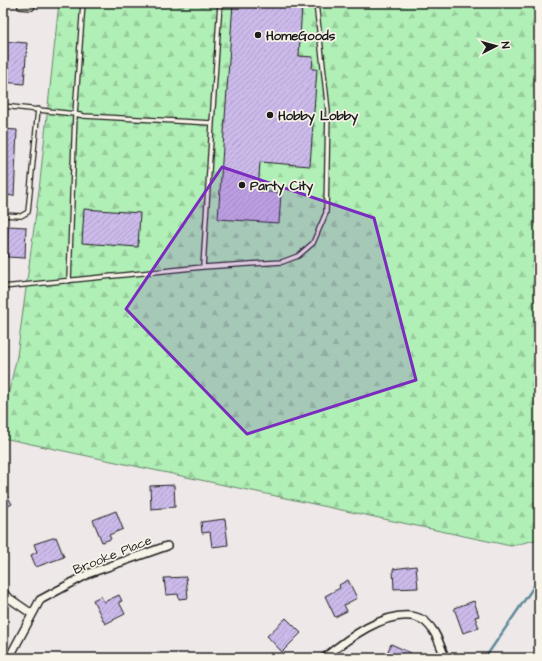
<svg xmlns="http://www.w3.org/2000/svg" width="542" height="661" font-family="'Architects Daughter',sans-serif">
<defs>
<pattern id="forest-firs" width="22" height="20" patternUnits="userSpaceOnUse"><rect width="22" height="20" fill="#b0efb6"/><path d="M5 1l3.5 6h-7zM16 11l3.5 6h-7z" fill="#97cc9c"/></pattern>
<pattern id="building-hatch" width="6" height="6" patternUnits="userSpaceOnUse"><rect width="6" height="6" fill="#cbbaea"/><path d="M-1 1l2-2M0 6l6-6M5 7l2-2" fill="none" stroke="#ae9fc8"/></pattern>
</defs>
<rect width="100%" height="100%" fill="#eee8e8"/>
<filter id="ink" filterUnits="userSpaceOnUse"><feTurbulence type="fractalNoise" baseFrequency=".025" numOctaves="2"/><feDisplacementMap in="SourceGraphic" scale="8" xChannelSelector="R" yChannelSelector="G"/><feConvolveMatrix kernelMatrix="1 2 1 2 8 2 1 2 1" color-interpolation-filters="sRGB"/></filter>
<g filter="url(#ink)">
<!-- forest -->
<path fill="url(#forest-firs)" stroke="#668669" d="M59,3H539V539L511,546L3,438V418L17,356L39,190Z"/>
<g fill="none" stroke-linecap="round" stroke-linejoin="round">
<!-- stream -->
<path stroke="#5f8999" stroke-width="2.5" d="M485,658L539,579"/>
</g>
<!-- building -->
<path fill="url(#building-hatch)" stroke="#1c1c1c" d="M233,3H302L299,56L313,57L312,69H317L310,166L260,162L258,191L281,193L279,223L218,219Z
M3,41L27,43L24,84L3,82Z
M3,129L17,130L14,196L3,195Z
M84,209L140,213L138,247L82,243Z
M8,226L26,227L25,258L7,257Z
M174,485L175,507L151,509L150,486Z
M3,489L12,504L3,509Z
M116,511L123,529L109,535L111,539L102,542L93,520Z
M225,519L228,545L212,547L210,532L202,533L201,522Z
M56,537L64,557L36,567L31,555L37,552L34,544Z
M416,566L418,588L394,589L393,569Z
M186,577L188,598L179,599L178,594L166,595L164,578Z
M348,580L357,598L344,605L347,611L335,617L325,596L340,588L339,585Z
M119,595L122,601L119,602L125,614L105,624L93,600L101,596L104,602Z
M474,601L479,616L475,617L479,628L463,633L454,608Z
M286,618L301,633L282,652L267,636Z
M391,644L411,653L409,658H385Z"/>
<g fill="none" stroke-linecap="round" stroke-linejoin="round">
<defs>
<path id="service" d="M21,3L20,7L32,8L33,3
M3,106L75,114L83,3
M212,123L220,3
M3,215L21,216L28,212L38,109
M203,267L282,262L298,256L313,243L326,213L328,111L316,3
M3,287L203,267L212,123L84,116L75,114L69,281"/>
<path id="minor" d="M3,591L6,596L32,614
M9,658L40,600L90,573L167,546
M324,658C346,640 386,609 416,617C433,621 440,644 445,658"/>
</defs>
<!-- service casing -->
<use href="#service" stroke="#1c1c1c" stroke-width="6"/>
<!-- minor casing -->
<use href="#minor" stroke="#1c1c1c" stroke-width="10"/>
<!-- service -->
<use href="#service" stroke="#f7f3e8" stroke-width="3.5"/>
<!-- minor -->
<use href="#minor" stroke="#f7f3e8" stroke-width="7"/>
</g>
</g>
<!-- marked area -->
<path fill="#7b2cbf" fill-opacity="0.2" stroke="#7b2cbf" stroke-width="3" stroke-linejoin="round" d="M222,167L374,218L416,380L247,434L126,309Z"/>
<!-- markers -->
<g fill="#1c1c1c" stroke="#f7f3e8" stroke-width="1.5">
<circle cx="258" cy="35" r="4"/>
<circle cx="270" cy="115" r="4"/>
<circle cx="242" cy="185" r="4"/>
</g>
<g text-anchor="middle" stroke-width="3.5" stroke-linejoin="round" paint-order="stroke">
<!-- poi labels -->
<g font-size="13" font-weight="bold" fill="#1c1c1c" stroke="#f7f3e8" text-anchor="start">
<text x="266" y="40">HomeGoods</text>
<text x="278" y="120">Hobby Lobby</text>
<text x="250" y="190">Party City</text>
</g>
<!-- street labels -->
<g font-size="13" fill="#1c1c1c" stroke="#f7f3e8">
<text transform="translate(112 554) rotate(-22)" y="5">Brooke Place</text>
</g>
</g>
<!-- margin -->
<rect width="542" height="661" fill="none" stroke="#f7f3e8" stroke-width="16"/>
<rect x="8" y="8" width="526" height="645" fill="none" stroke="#1c1c1c" stroke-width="1.5" filter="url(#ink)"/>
<!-- north arrow -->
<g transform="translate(496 46) rotate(84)" stroke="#f7f3e8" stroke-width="3" paint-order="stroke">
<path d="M0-3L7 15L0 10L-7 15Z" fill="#1c1c1c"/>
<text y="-6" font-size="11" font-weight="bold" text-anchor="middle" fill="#1c1c1c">N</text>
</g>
</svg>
